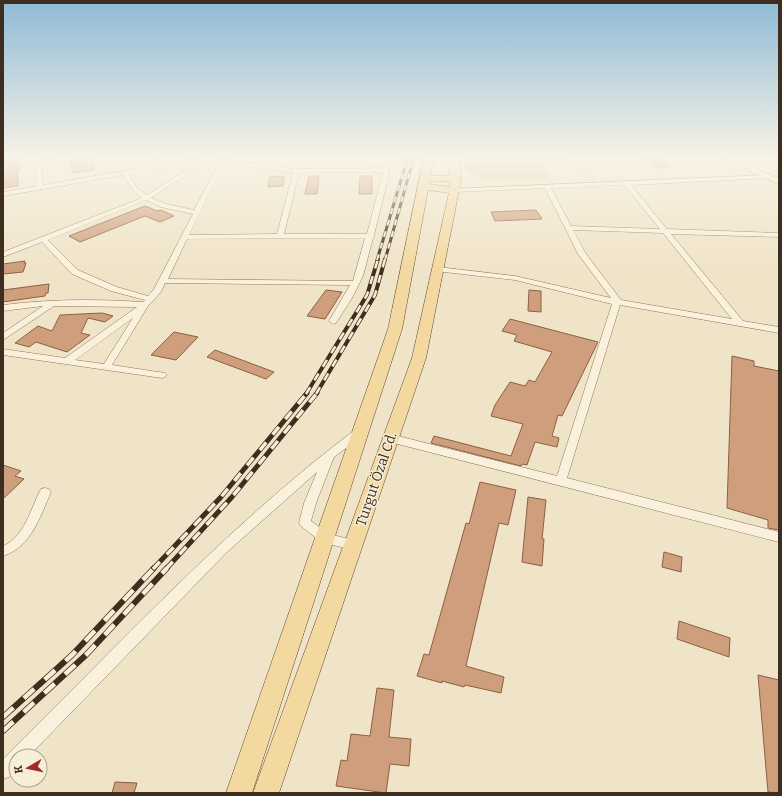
<svg xmlns="http://www.w3.org/2000/svg" width="782" height="796" font-family="Bitter,serif">
<rect width="100%" height="100%" fill="#f0e4c8"/>
<!-- green -->
<path fill="#c9cf9b" d="M466,157H560L571,162L573,164L541,165L549,179L490,181L483,180L465,171Z"/>
<!-- building -->
<path fill="#cf9f7d" stroke="#8d5f41" d="M3,157H19L20,169H18V186L3,188Z
M84,157H93L94,170L73,173L69,162L80,160Z
M659,158L671,166L658,168L646,160Z
M270,176L284,177L283,186L268,187Z
M309,176H319L317,194H305Z
M360,176H372V194H359Z
M145,206L157,211L161,210L174,216L160,222L145,216L80,242L69,236Z
M536,210L542,219L495,221L491,212Z
M25,261L24,263H26L23,272L3,274V264Z
M49,284L48,293H46L45,296L3,302V290Z
M326,290L342,292L325,319L307,316Z
M529,290L541,291V312L528,311Z
M102,313L113,316L105,322L88,318L81,333L90,335L67,352L36,342L29,347L15,343L38,326L52,331L60,315Z
M510,319L598,342L562,416L558,415L552,436L559,438L557,447L535,442L527,465L522,464L521,466L431,443L434,436L511,456L523,424L491,416L495,405L510,382L525,386L529,380L535,382L552,352L514,341L517,335L502,331Z
M174,332L198,337L176,360L151,355Z
M215,350L274,372L266,379L207,357Z
M732,356L754,361V366L779,371V530L768,528V520L727,508Z
M3,465L21,471L15,476L24,479L3,499Z
M480,482L516,490L508,525L499,523L466,666L504,677L501,693L465,685L464,687L442,681V683L417,676L424,654L429,655L466,523L469,524Z
M528,497L546,500L542,539H544L542,566L522,562Z
M664,552L682,557L681,572L662,567Z
M679,621L730,638L729,657L677,639Z
M758,675L779,680V793L768,792Z
M377,688L394,690L389,737L411,739L409,766L390,764L386,793L336,786L341,760L347,761L351,734L370,736Z
M115,782L137,783L134,793H112Z"/>
<g fill="none" stroke-linecap="round" stroke-linejoin="round">
<defs>
<path id="service" d="M563,157C577,157 584,170 592,180V182H590L574,162L563,158Z
M779,171V173L770,175L768,174Z"/>
<path id="minor" d="M35,157H41V161L69,157H83L80,159L41,164L43,185L170,163L154,157H162L176,162L206,157L293,169H326L328,157H334L332,169L383,168L384,157H390L388,178L374,235L375,236L373,238L363,276L352,298L336,323L333,324L329,321L350,285L165,283L161,292L148,306L112,365L165,373L167,375L165,377L162,378L3,355V349L65,358L137,307L54,306L3,340V333L43,306L3,311V305C50,299 96,299 143,302L145,300L111,291L72,274L42,242L3,257V252L142,198L133,190L123,175L3,196V192L37,186ZM205,161L219,163L194,210L166,204L151,198L205,163ZM199,162L147,195L137,188L128,174ZM224,163L293,173L277,234L189,235ZM327,172H383L367,234H284L299,173ZM146,200L161,207L193,214L154,289L148,296L117,287L78,270L48,240ZM365,238L353,281L168,279L187,239ZM133,318L104,364L75,360Z
M769,175L772,177L771,178L631,185L667,229L779,233V237L671,234L743,321L779,327V333L620,305L567,478L779,532V542L386,441L385,438L386,435L390,434L557,476L612,304L515,280L435,271L434,269L438,267L515,276L611,298L578,254L545,188L455,192L453,191V189ZM624,185L660,229L571,226L551,188ZM573,230L663,233L732,319L621,300L586,254Z
M360,428L364,429L365,432L364,435L334,457L316,503L311,521L329,534L357,541L359,545L357,549L353,550L321,542L301,526L299,523L304,503L317,472L226,553L29,756H16V770L9,777L3,779V759C117,647 227,526 356,429Z
M45,488L49,489L51,492C40,517 31,547 3,556V546C25,537 31,507 41,489Z"/>
<path id="tertiary" d="M720,157H730L779,179V184Z"/>
<path id="primary" d="M424,157H434L430,176H450V157H460L461,180L426,358L279,793H253L412,358L449,193L428,190L402,329L252,793H226L388,329ZM442,181L450,182V187L429,184V182Z"/>
</defs>
<!-- service casing -->
<use href="#service" stroke="#8d765c" stroke-width="1"/>
<!-- minor casing -->
<use href="#minor" stroke="#8d765c" stroke-width="1"/>
<!-- tertiary casing -->
<use href="#tertiary" stroke="#8d765c" stroke-width="1"/>
<!-- primary casing -->
<use href="#primary" stroke="#5b4430" stroke-width="1"/>
<!-- service -->
<use href="#service" fill="#faf1dc" fill-rule="evenodd"/>
<!-- minor -->
<use href="#minor" fill="#faf1dc" fill-rule="evenodd"/>
<!-- tertiary -->
<use href="#tertiary" fill="#faf1dc" fill-rule="evenodd"/>
<!-- primary -->
<use href="#primary" fill="#f3d9a0" fill-rule="evenodd"/>
<defs>
<path id="rail-far3" d="M377,260L408,157
M385,260L414,157"/>
<path id="rail-far2" d="M306,394L367,295L378,259
M316,394L375,295L385,259"/>
<path id="rail-far1" d="M153,569L221,497L307,393
M166,569L232,497L317,393"/>
<path id="rail" d="M3,717L72,655L154,568
M3,731L86,655L167,568"/>
</defs>
<!-- rail-far3 casing -->
<use href="#rail-far3" stroke="#3d2e20" stroke-width="3"/>
<!-- rail-far2 casing -->
<use href="#rail-far2" stroke="#3d2e20" stroke-width="4"/>
<!-- rail-far1 casing -->
<use href="#rail-far1" stroke="#3d2e20" stroke-width="5"/>
<!-- rail casing -->
<use href="#rail" stroke="#3d2e20" stroke-width="6"/>
<!-- rail-far3 -->
<use href="#rail-far3" stroke="#f7eed8" stroke-width="2" stroke-dasharray="6" stroke-linecap="butt"/>
<!-- rail-far2 -->
<use href="#rail-far2" stroke="#f7eed8" stroke-width="2.5" stroke-dasharray="8" stroke-linecap="butt"/>
<!-- rail-far1 -->
<use href="#rail-far1" stroke="#f7eed8" stroke-width="3.5" stroke-dasharray="10" stroke-linecap="butt"/>
<!-- rail -->
<use href="#rail" stroke="#f7eed8" stroke-width="4.5" stroke-dasharray="14" stroke-linecap="butt"/>
</g>
<!-- sky -->
<linearGradient id="sky" x2="0" y2="1"><stop stop-color="#8fbad6"/><stop offset="0.59" stop-color="#f8f3e6"/><stop offset="1" stop-color="#f8f3e6" stop-opacity="0"/></linearGradient>
<rect width="782" height="268" fill="url(#sky)"/>
<g text-anchor="middle" stroke-width="3" stroke-linejoin="round" paint-order="stroke">
<!-- street labels -->
<g font-size="14" fill="#3d2e20" stroke="#f7eed8">
<text transform="translate(376 479) rotate(-71)" y="5">Turgut Özal Cd.</text>
</g>
</g>
<!-- border -->
<rect width="782" height="796" fill="none" stroke="#3d2e20" stroke-width="8"/>
<!-- north arrow -->
<g transform="translate(28 768) rotate(261)"><circle r="19" fill="#f7eed8" stroke="#ada18e"/>
<path d="M0-3L7 15L0 10L-7 15Z" fill="#9e2a2b"/>
<text y="-6" font-size="11" font-weight="bold" text-anchor="middle" fill="#3d2e20">K</text>
</g>
</svg>
